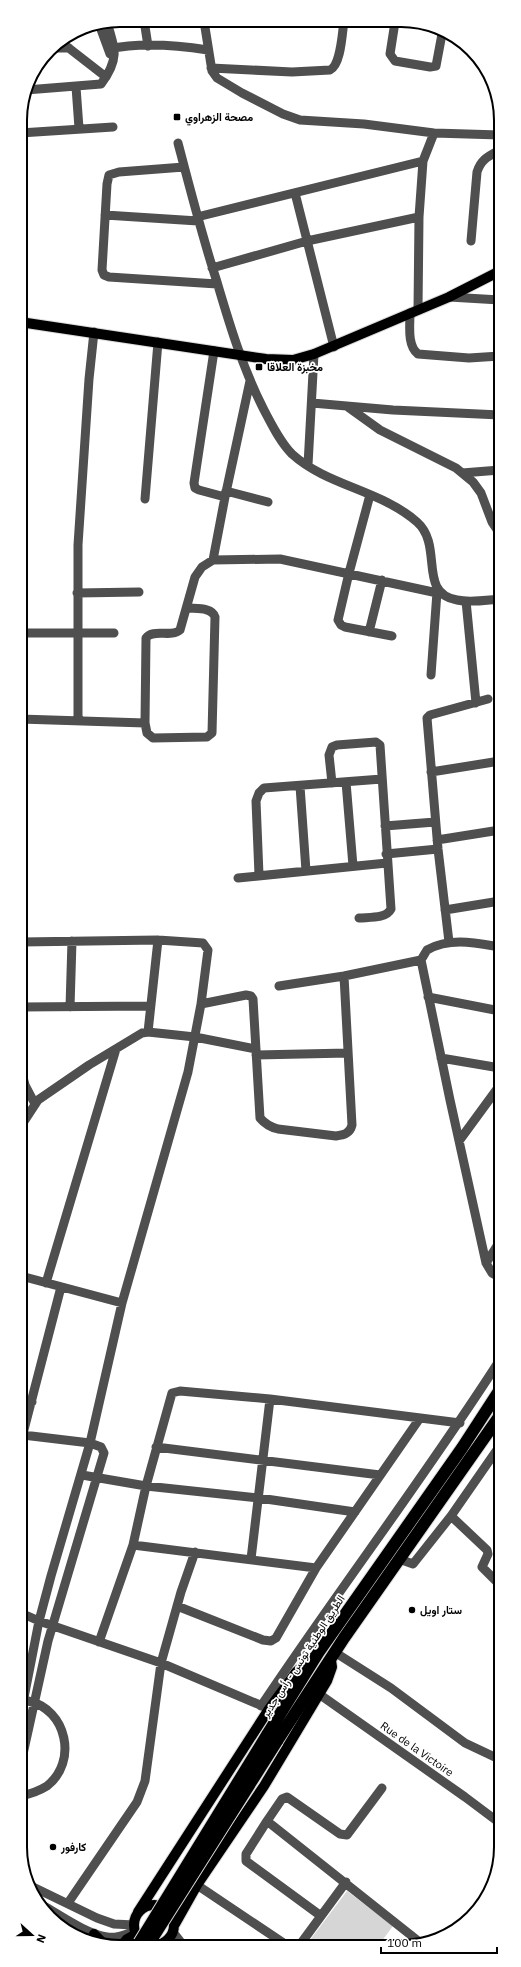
<svg xmlns="http://www.w3.org/2000/svg" width="521" height="1967" font-family="'IBM Plex Sans',Vazirmatn,sans-serif">
<rect width="100%" height="100%" fill="#fff"/>
<!-- green -->
<path fill="#d6d6d6" d="M347,1891L393,1926L378,1946H317L310,1940Z"/>
<g fill="none" stroke-linecap="round" stroke-linejoin="round">
<defs>
<path id="major" d="M20,322L266,359L293,360L314,354L449,297L500,271
M134 1925a20 20 0 1 1 40 0a20 20 0 1 1-40 0Z
M138,1912L269,1709L296,1672L312,1658
M175,1924L197,1885L264,1786L327,1681L332,1667L331,1660
M94,1934L105,1945
M122,1945L127,1939L136,1934"/>
<path id="highway" d="M267,1735L318,1653L462,1448L501,1388
M277,1741L344,1638L501,1414"/>
</defs>
<!-- major casing -->
<use href="#major" stroke="#dbdbdb" stroke-width="12"/>
<!-- highway casing -->
<use href="#highway" stroke="#dbdbdb" stroke-width="14"/>
<!-- minor -->
<path stroke="#4f4f4f" stroke-width="9" d="M144,20L148,46
M204,21L212,71L217,78L242,93L283,114L300,120L364,124L434,133L500,135
M263,21L293,23L328,21
M395,22L390,54L395,61L430,67L436,66L442,34
M99,24L110,54
M61,42L106,77
M51,48H69
M109,49C141,42 176,45 208,50
M211,68L292,72L330,70C341,65 342,34 344,21
M76,87L79,128
M26,90L101,84C119,60 116,49 107,23
M20,133L113,127
M178,143C190,189 202,236 217,282C230,326 243,369 264,410C272,425 280,442 292,454C327,486 381,490 417,522C444,546 417,593 457,600C471,603 486,600 500,599
M184,167L119,172L109,175L107,184L102,270L104,275L109,277L217,284
M295,193L334,347
M105,215L198,221
M197,217L423,161
M471,241L477,172C481,159 489,156 500,150
M212,268L307,241L419,217
M449,297L500,300
M418,310L419,217L423,161L434,133
M410,313C410,325 407,346 418,354L469,358L500,356
M214,351L194,483L195,488L199,490L225,497
M312,403L393,410L500,415
M348,407L380,430L456,468L473,482L481,493L492,522L500,534
M308,465L314,354
M462,473L500,470
M226,491L268,502
M370,495L349,573L338,620L341,625L345,627L392,636
M145,499L158,342
M213,560L225,497L250,381
M77,593L139,592
M466,601L476,703
M187,608C196,609 212,607 215,617L212,733L207,737L153,738L147,733L145,723L146,638C153,628 171,638 180,630L195,577L202,567L213,560L280,559L442,594
M369,632L382,580
M20,633H114
M431,675L437,592
M20,719L145,723
M78,721V545L89,379L94,332
M431,772L500,761
M346,782L353,866
M332,783L329,755L332,747L337,745L376,742L380,745L391,909C386,919 369,917 359,918
M300,786L306,871
M385,826L435,822
M437,840L500,830
M386,854L438,849
M259,875L256,801L259,793L264,788L382,779
M238,878L387,863
M445,910L500,901
M21,942L158,940L203,943L208,950L201,1004L188,1072L122,1303L90,1443L23,1435
M449,942L438,849L427,718L430,715L488,699
M421,960L450,1100L486,1263L492,1273L501,1278
M279,986L344,976L421,960L427,950C450,937 476,943 500,947
M428,997L500,1011
M201,1004L246,995L251,996L253,999L260,1118C265,1124 270,1127 278,1129L336,1136C343,1135 350,1134 352,1125L344,976
M21,1007L150,1006
M70,1007L72,941
M148,1032L158,940
M256,1055L348,1053
M441,1058L500,1068
M21,1070L25,1085L35,1104
M21,1126L38,1100L89,1065L142,1033L148,1032L195,1037L256,1049
M459,1141L500,1085
M486,1263L501,1240
M21,1276L122,1303
M46,1283L116,1049
M21,1399L32,1402
M21,1441L61,1287
M156,1447L380,1475
M82,1475L146,1486L259,1498L355,1512
M451,1516L487,1550L488,1554L482,1567L501,1586
M133,1545L316,1568
M251,1559L270,1399
M399,1559L413,1564L451,1516L501,1444
M177,1606L263,1640L271,1641L276,1638L316,1568L420,1418
M21,1613L39,1621L161,1663L267,1708
M99,1642L133,1545L146,1486L172,1393L180,1391L270,1399L460,1423
M336,1653L391,1688L465,1743L501,1760
M319,1694L465,1797L501,1824
M261,1706C339,1589 425,1477 501,1358
M21,1713L39,1621L51,1576L90,1443L101,1447L104,1453L48,1641L21,1763
M21,1796C30,1794 39,1791 47,1786C78,1762 67,1709 28,1701
M267,1821L282,1799L287,1797L340,1834L347,1835L382,1788
M197,1885L288,1946
M33,1887L97,1918L114,1924L134,1925
M68,1903L137,1802L145,1781L161,1663L181,1592L195,1552
M42,1905C60,1915 86,1934 107,1937C117,1939 126,1934 135,1931
M321,1916L246,1861V1854L267,1821L422,1944
M173,1932L183,1945
M161,1944L164,1945
M299,1946L346,1882"/>
<!-- major -->
<use href="#major" stroke="#000" stroke-width="10"/>
<!-- highway -->
<use href="#highway" stroke="#000" stroke-width="12"/>
<defs>
<path id="highway-bridge" d="M138,1945L267,1735
M148,1945L277,1741"/>
</defs>
<!-- highway-bridge casing -->
<use href="#highway-bridge" stroke="#dbdbdb" stroke-width="14" stroke-linecap="butt"/>
<!-- highway-bridge -->
<use href="#highway-bridge" stroke="#000" stroke-width="12"/>
</g>
<!-- markers -->
<g fill="#000" stroke="#fff" stroke-width="1.5">
<rect x="173" y="113" width="8" height="8" rx="2"/>
<rect x="255" y="363" width="8" height="8" rx="2"/>
<circle cx="412" cy="1610" r="4"/>
<circle cx="53" cy="1847" r="4"/>
</g>
<g text-anchor="middle" stroke-width="3.5" stroke-linejoin="round" paint-order="stroke">
<!-- poi labels -->
<g font-size="11" font-weight="bold" fill="#000" stroke="#fff" text-anchor="start">
<text x="185" y="121">مصحة الزهراوي</text>
<text x="267" y="371">مخبزة العلاقا</text>
<text x="420" y="1614">ستار اويل</text>
<text x="61" y="1851">كارفور</text>
</g>
<!-- street labels -->
<g font-size="11" fill="#000" stroke="#fff">
<text transform="translate(303 1656) rotate(-57)" y="4">الطريق الوطنية تونس - رأس جدير</text>
<text transform="translate(417 1749) rotate(35)" y="4">Rue de la Victoire</text>
</g>
</g>
<!-- crop -->
<path d="M0 0H521V1967H0ZM120 27H401A93 93 0 0 1 494 120V1847A93 93 0 0 1 401 1940H120A93 93 0 0 1 27 1847V120A93 93 0 0 1 120 27Z" fill="#fff" fill-rule="evenodd"/>
<path fill="none" stroke="#000" stroke-width="2" d="M120 27H401A93 93 0 0 1 494 120V1847A93 93 0 0 1 401 1940H120A93 93 0 0 1 27 1847V120A93 93 0 0 1 120 27Z"/>
<!-- north arrow -->
<g transform="translate(32 1935) rotate(111)" stroke="#ffffff" stroke-width="3" paint-order="stroke">
<path d="M0-3L7 15L0 10L-7 15Z" fill="#000000"/>
<text y="-6" font-size="11" font-weight="bold" text-anchor="middle" fill="#000000">N</text>
</g>
<!-- scale -->
<path d="M381 1947v6h116v-6" fill="none" stroke="#000000" stroke-width="2"/>
<text x="387" y="1947" font-size="12" fill="#000000" stroke="#ffffff" stroke-width="3" paint-order="stroke">100 m</text>
</svg>
